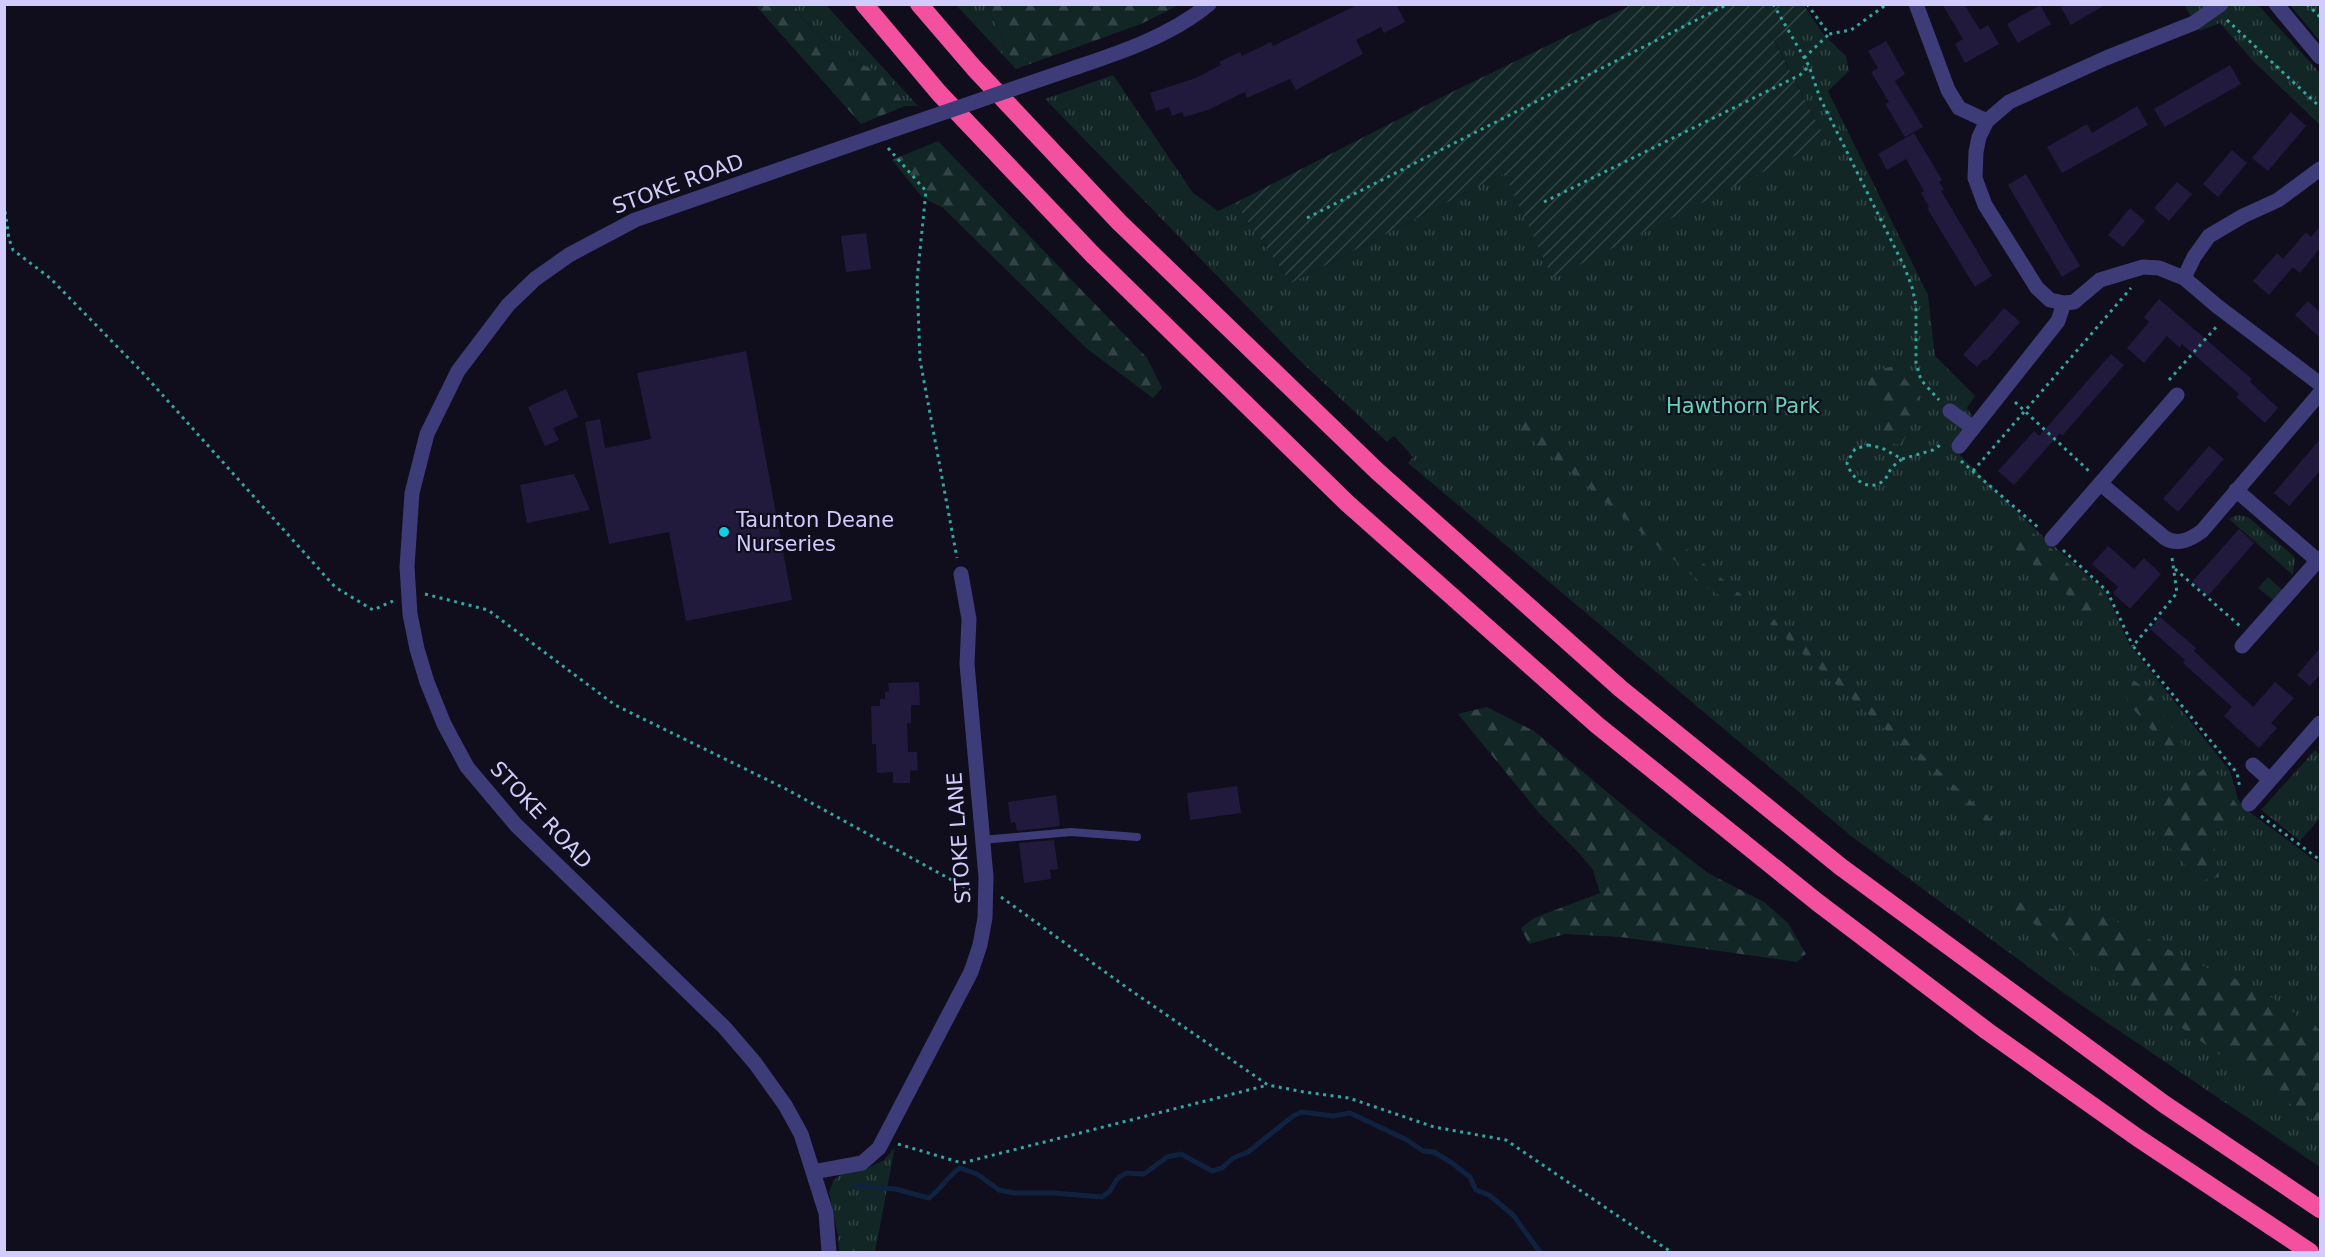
<svg xmlns="http://www.w3.org/2000/svg" width="2325" height="1257" font-family="'DejaVu Sans',sans-serif">
<defs>
<pattern id="grass-tufts" width="24" height="20" patternUnits="userSpaceOnUse" patternTransform="scale(1.5)"><rect width="24" height="20" fill="#112625"/><path d="M3 7l-1-3M5 7V3M7 7l1-3M15 17l-1-3M17 17v-4M19 17l1-3" fill="none" stroke="#334446"/></pattern>
<pattern id="forest-firs" width="22" height="20" patternUnits="userSpaceOnUse" patternTransform="scale(1.5)"><rect width="22" height="20" fill="#112625"/><path d="M5 1l3.5 6h-7zM16 11l3.5 6h-7z" fill="#334446"/></pattern>
<pattern id="garden-furrows" width="10" height="10" patternUnits="userSpaceOnUse" patternTransform="scale(1.5)"><rect width="10" height="10" fill="#112625"/><path d="M-1 1l2-2M0 10L10 0M9 11l2-2" fill="none" stroke="#334446"/></pattern>
</defs>
<rect width="100%" height="100%" fill="#100d1d"/>
<!-- grass -->
<path fill="url(#grass-tufts)" d="M2250,4L2260,7L2320,73V125L2253,61L2220,23L2200,31L2184,5Z
M795,5H826L918,106H905L887,76L848,58L818,35L800,16Z
M956,5H987L1016,69Z
M2290,5H2320V41Z
M1811,16L1824,35L1846,56L1849,71L1828,91L1928,295L1935,356L1975,396L1967,408L1981,429L1960,455L2036,530L2105,591L2129,644L2230,771L2238,799L2248,811L2320,864V1167L2065,994L1851,836L1408,463L1413,457L1394,436L1387,442L1298,359L1045,99L1113,75L1193,193L1218,211L1235,203L1291,283L1504,173L1826,140L1774,39Z
M2237,515L2248,517L2289,552L2295,558L2293,575L2229,519Z
M2268,577L2282,590L2273,600L2258,588Z
M2315,750L2320,755V818L2300,841L2261,810Z
M895,1147L875,1252H839L838,1236L829,1192L833,1181L842,1173L864,1170L884,1160Z"/>
<!-- forest -->
<path fill="url(#forest-firs)" d="M755,5H795L800,16L818,35L848,58L887,76L905,106L861,124Z
M987,5H1179L1141,24L1016,69Z
M938,141L1147,358L1162,388L1153,398L1086,348L943,208L922,197L892,160Z
M1895,366L1920,398L1902,445L1885,442L1867,381L1880,369Z
M1525,420L1534,423L1744,597L1738,605L1710,590L1520,430Z
M2026,529L2033,533L2102,593L2107,610L2101,619L2091,623L2074,601L2011,545V538L2017,530Z
M1776,617L2005,833L2001,836L1770,624Z
M2127,677C2152,687 2168,722 2183,745L2172,754L2130,705L2119,679Z
M1487,707L1534,731L1654,831L1708,873L1764,902L1788,923L1806,954L1797,962L1620,937L1565,934L1529,944L1521,928L1534,918L1600,893L1593,870L1579,853L1539,813L1458,714Z
M2205,768L2226,778L2233,799L2242,813L2232,826L2212,833L2219,877L2200,881L2153,830L2166,797Z
M2008,900L2081,915L2099,912L2190,961L2256,987L2320,1030V1125L2003,902Z"/>
<!-- garden -->
<path fill="url(#garden-furrows)" d="M1631,5H1804L1811,16L1774,40L1826,140L1553,278L1504,173L1291,283L1235,203L1448,94Z"/>
<g fill="none" stroke-linecap="round" stroke-linejoin="round">
<!-- stream -->
<path stroke="#0f223f" stroke-width="5" d="M855,1186L895,1189L929,1198C942,1188 946,1178 960,1168L977,1174L999,1190L1014,1193H1053L1102,1197L1110,1191L1117,1179L1126,1173L1144,1174L1167,1157L1181,1154L1212,1171L1222,1168L1233,1158L1248,1152L1293,1116L1302,1112L1333,1116L1350,1113L1407,1140L1423,1151L1434,1152L1452,1163L1470,1177L1476,1190L1489,1195L1513,1215L1540,1252"/>
</g>
<!-- building -->
<path fill="#211a3c" d="M1359,4H1396L1405,22L1384,33L1381,27L1356,40L1363,54L1296,90L1290,79L1247,98L1245,92L1208,110L1184,117L1182,112L1172,116L1169,107L1156,111L1150,93L1196,78L1221,65L1219,62L1240,52L1242,56L1271,42L1273,46Z
M1942,4H1964L1980,30L1988,25L1999,44L1965,63L1955,44L1963,39Z
M2059,4H2106L2071,25Z
M2040,5L2051,24L2018,43L2007,24Z
M1886,41L1905,74L1895,81L1923,127L1905,137L1885,104L1889,102L1871,72L1878,68L1868,51Z
M2230,65L2241,84L2165,127L2154,109Z
M2137,106L2148,125L2062,173L2047,147L2087,124L2092,133Z
M2291,112L2306,126L2268,171L2252,158Z
M1914,133L1942,180L1939,182L1944,189L1941,191L1992,276L1975,287L1927,208L1929,207L1921,193L1924,191L1906,159L1887,170L1878,154Z
M2232,150L2247,163L2218,197L2203,184Z
M2026,174L2080,266L2062,277L2008,185Z
M2177,182L2192,194L2169,221L2154,208Z
M2130,208L2145,221L2123,247L2108,235Z
M2320,226V248L2300,273L2283,259L2306,232L2311,237Z
M866,233L871,269L846,272L841,236Z
M2277,253L2293,267L2269,295L2253,281Z
M2159,299L2252,379L2250,382L2278,408L2265,423L2236,397L2239,394L2182,344L2180,348L2167,336L2144,363L2127,348L2149,322L2144,317Z
M2308,301L2320,312V338L2295,315Z
M2004,308L2020,322L1986,361L1984,359L1977,367L1963,355Z
M746,351L792,600L686,621L669,532L609,544L585,422L600,419L605,448L651,439L637,373Z
M2111,354L2124,365L2062,436L2060,433L2014,485L1998,471L2034,431L2039,436Z
M566,389L578,417L553,428L559,440L545,446L528,407Z
M2320,439V471L2289,506L2274,493Z
M2209,446L2224,459L2178,512L2163,499Z
M574,474L590,510L527,523L520,485Z
M2239,529L2254,543L2208,596L2192,582Z
M2108,546L2134,569L2144,558L2161,574L2130,609L2113,593L2118,587L2092,564Z
M2160,617L2196,648L2194,651L2253,707L2275,682L2294,698L2271,723L2277,728L2259,748L2224,716L2232,707L2183,663L2185,660L2150,629Z
M2320,648V675L2310,686L2297,675Z
M919,682L920,705H911V723H907L908,752H917L918,770L910,771V783H893V772L877,773L876,744H872L871,706H880V699H885V692L889,691L888,683Z
M1237,786L1241,813L1190,820L1187,793Z
M1056,795L1060,826L1017,831L1015,822L1011,823L1008,802Z
M1054,840L1058,869L1050,870L1051,879L1024,883L1019,843Z"/>
<g fill="none" stroke-linecap="round" stroke-linejoin="round">
<!-- path -->
<path stroke="#35a69f" stroke-width="3" stroke-dasharray="3 4.5" stroke-linecap="butt" d="M1773,4L1809,66L1820,98L1904,266L1912,287L1916,305V363L1921,380L1939,400
M1807,4L1829,34L1851,30L1887,4
M2307,4L2320,17
M2227,20L2320,107
M1804,58L1829,34
M888,148L926,191L917,280L920,360L957,558
M1544,202L1800,75L1809,66
M4,204L9,239L13,250L50,278L141,371L335,587L373,610L393,601
M1307,218L1728,4
M2169,380L2218,325
M2015,402L2089,471
M1868,445L1882,448L1902,459C1898,462 1894,465 1891,469C1888,473 1887,478 1883,481C1868,493 1851,478 1847,463L1855,449Z
M1902,459L1933,450L1942,444
M1961,461L2040,529
M1973,471L2131,288
M2063,550L2107,591L2133,646
M2172,558L2177,593L2133,646L2237,773L2240,788
M2175,569L2240,626
M425,594L488,610L615,705L786,789L970,890
M2261,816L2320,860
M1001,897L1126,987L1268,1085L1304,1092L1349,1098L1434,1127L1506,1140L1671,1252
M898,1144L962,1163L1268,1085"/>
<!-- service -->
<path stroke="#3d3b78" stroke-width="8" d="M982,840L1071,832L1137,837"/>
<!-- minor -->
<path stroke="#3d3b78" stroke-width="15" d="M1916,4L1948,90L1959,108L1987,121
M2221,4L2194,23L2106,58L2009,102L1987,121L1979,137L1976,152L1975,178L1985,205L2037,288L2050,300L2064,303L2074,302L2100,280L2143,267L2159,268L2184,278L2217,306L2320,384
M1077,67C1122,52 1172,35 1209,4
M2184,278L2194,257L2209,236L2243,216L2278,200L2320,169
M1950,411L1973,428
M1959,446L2058,321L2064,303
M2101,484L2165,538C2178,546 2191,539 2202,531L2320,393
M2236,490L2318,561
M2052,539L2177,395
M2242,646L2320,558
M2253,765L2270,780
M2249,804L2320,723
M813,1172L862,1163L879,1148L971,972L980,945L985,918L986,877L967,664L969,619L961,574
M829,1252L826,1213L801,1134L785,1105L755,1063L724,1027L516,825L467,767L444,724L427,682L417,649L410,614L407,567L412,493L427,434L458,371L508,305L535,279L569,255L635,220L884,133"/>
<!-- tertiary -->
<path stroke="#3d3b78" stroke-width="15" d="M2276,4L2320,57"/>
<!-- motorway -->
<path stroke="#f3509f" stroke-width="18" d="M864,4L939,93L1092,254L1347,503L1597,725L1817,902L1987,1031L2138,1138L2310,1252
M919,4L974,68L1119,222L1377,471L1621,689L1841,867L2164,1104L2320,1209"/>
<!-- minor-bridge -->
<path stroke="#3d3b78" stroke-width="15" d="M884,133L1077,67"/>
</g>
<!-- markers -->
<circle fill="#10cfe3" stroke="#100d1d" stroke-width="2" cx="724" cy="532" r="6"/>
<g text-anchor="middle" stroke-width="4.5" stroke-linejoin="round" paint-order="stroke">
<!-- street labels -->
<g font-size="21" fill="#d1ccfb" stroke="#100d1d">
<text transform="translate(678 184) rotate(-20)" y="7">STOKE ROAD</text>
<text transform="translate(541 815) rotate(47)" y="7">STOKE ROAD</text>
<text transform="translate(959 838) rotate(-94)" y="7">STOKE LANE</text>
</g>
<!-- park labels -->
<g font-size="21" fill="#5fd5b7" stroke="#100d1d">
<text x="1743" y="413">Hawthorn Park</text>
</g>
<!-- poi labels -->
<g font-size="21" fill="#d1ccfb" stroke="#100d1d" text-anchor="start">
<text x="736" y="527">Taunton Deane<tspan x="736" dy="24">Nurseries</tspan></text>
</g>
</g>
<!-- border -->
<rect width="2325" height="1257" fill="none" stroke="#d1ccfb" stroke-width="12"/>
</svg>
